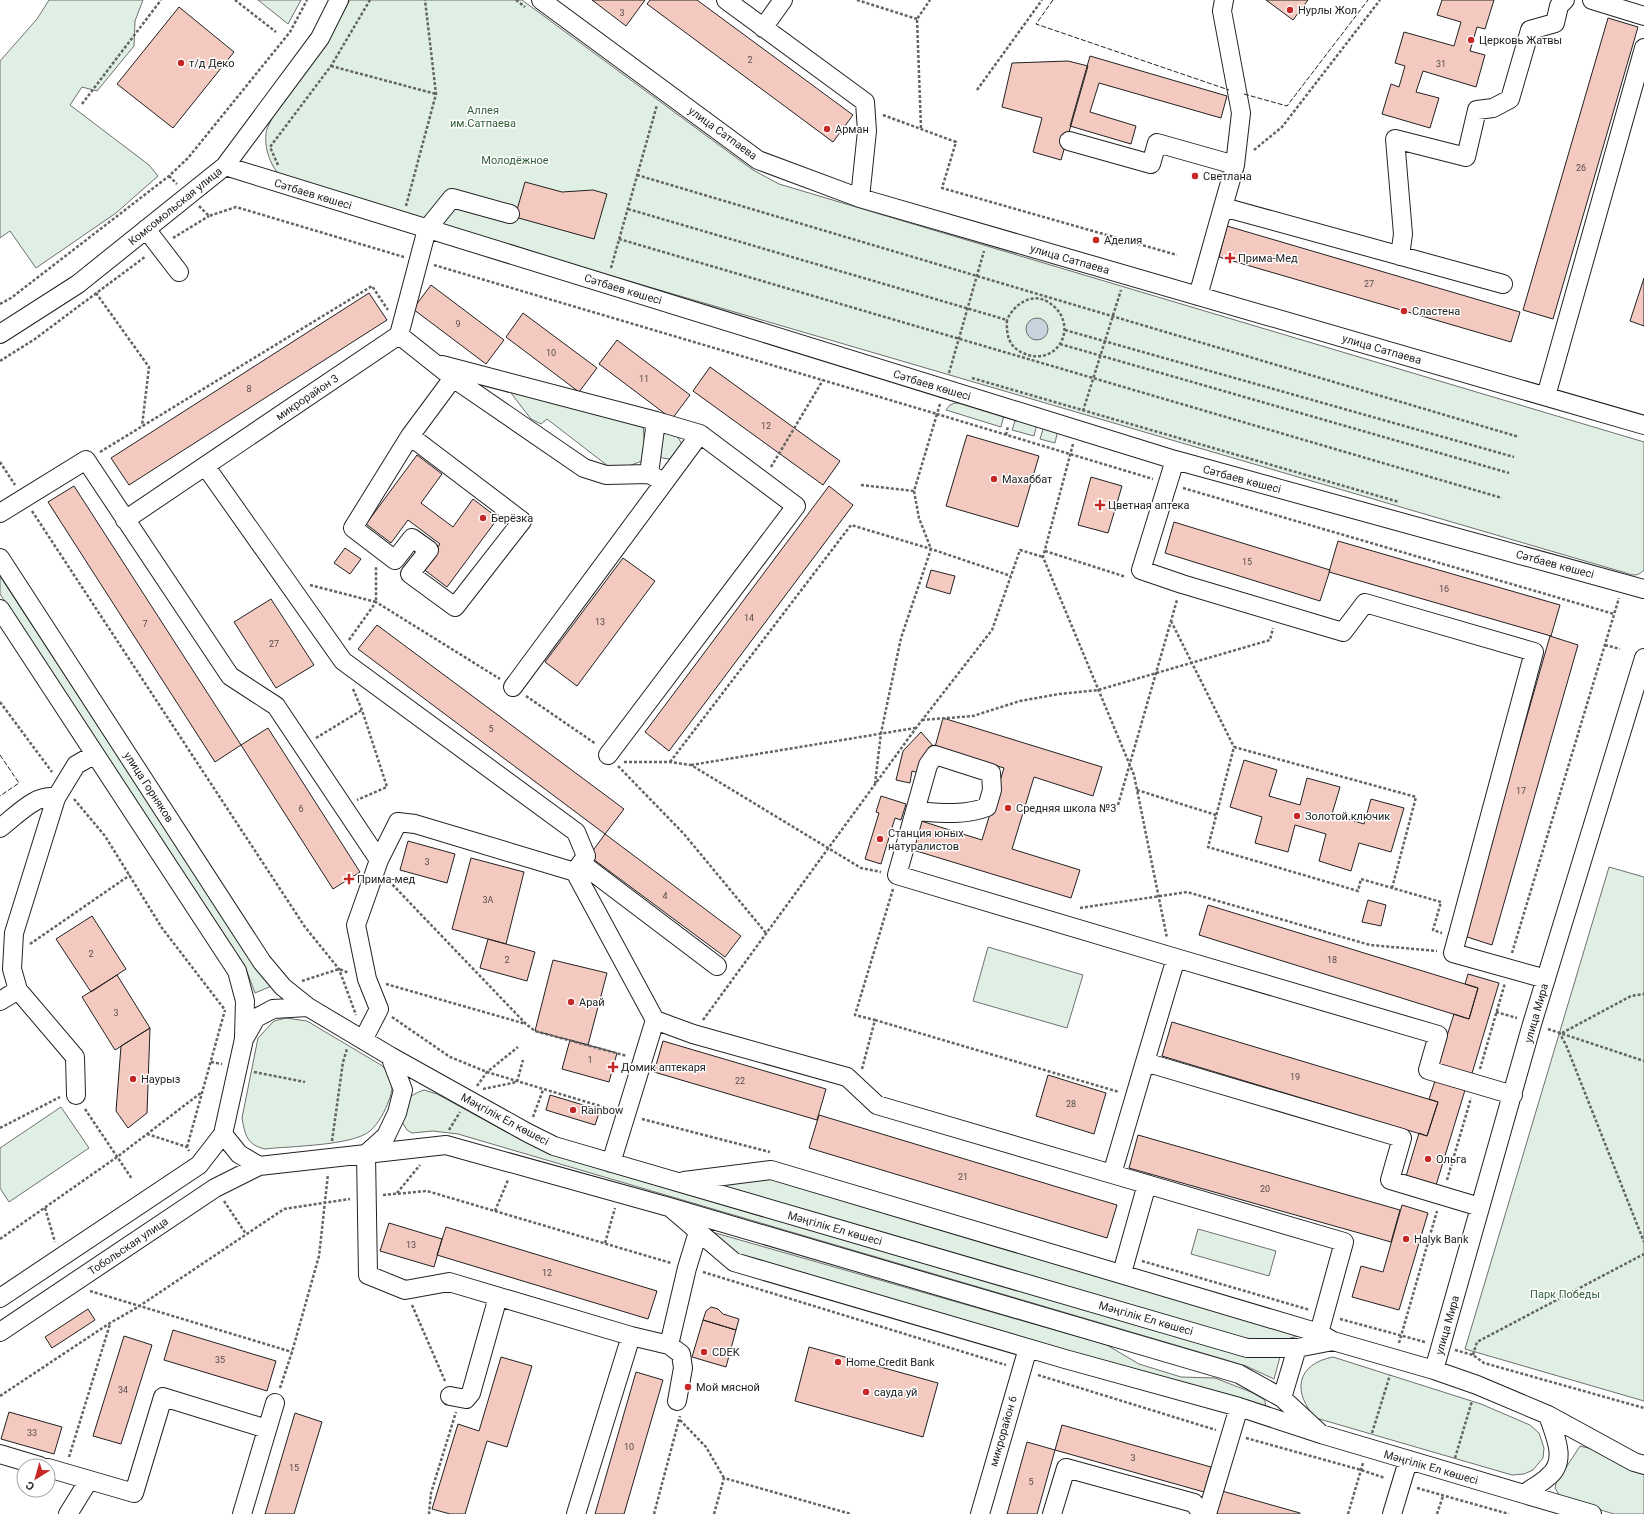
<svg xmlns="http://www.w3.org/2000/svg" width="1644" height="1514" font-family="Roboto,sans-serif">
<rect width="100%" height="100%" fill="#fff"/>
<!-- green -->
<path fill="#e0efe3" stroke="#6f6f6f" d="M49,0H143L135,21L134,46L97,91L82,87L70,105L149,165L158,176L116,213L36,268L10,231L0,238V61L37,19Z
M258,0H301L288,24Z
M350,0H522L753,170L779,184L1644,442V570C1638,576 1634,576 1626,573L287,181C273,173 264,151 266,134C266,128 271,122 273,116L338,22Z
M504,384L643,424L645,452L642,461L626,467L608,466L547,419L541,424L531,419Z
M955,403H964L1004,415L1001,427L946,410L950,405Z
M1016,418L1037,424L1034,436L1012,430Z
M1044,426L1058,430L1055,443L1040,439Z
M666,433L677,436L682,444L670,459L662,458L657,451L659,437Z
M0,576L256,967L274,985L255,993L245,966L0,594Z
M1609,867L1644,877V1401L1465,1349Z
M988,947L1083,975L1067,1028L973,1001Z
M286,1018L307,1021L381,1065C392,1075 395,1085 389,1100C385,1111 379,1123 370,1131C352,1146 290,1146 265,1149C247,1145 245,1135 242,1118L258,1038L274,1021Z
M424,1090L437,1094L521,1140L546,1150L1280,1357L1274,1379L1246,1366L1223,1359L458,1134L433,1131L412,1133L407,1130L402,1122C406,1103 404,1097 424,1090Z
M61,1107L89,1148L9,1202L0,1188V1148Z
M767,1178L1301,1335L1281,1341L1244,1338L715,1185Z
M698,1228L1107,1345L1139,1364L1181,1377L1215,1378L1251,1392L1265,1400L1266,1410L742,1262Z
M1198,1229L1276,1251L1269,1276L1191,1254Z
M1333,1357L1481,1404L1530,1425L1539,1433L1544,1448L1543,1458L1533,1470L1524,1474L1512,1475L1316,1418C1292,1393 1296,1364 1333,1357Z
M1580,1446C1602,1450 1622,1466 1644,1473V1514H1614L1561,1498L1555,1488L1556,1483Z"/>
<!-- water -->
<path fill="#c7d3dd" stroke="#6f6f6f" d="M1026 329a11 11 0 1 1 22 0a11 11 0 1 1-22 0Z"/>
<!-- building -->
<path fill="#f3c9c0" stroke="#222" d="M592,0H645L626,26Z
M650,0H697L853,115L833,142L647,4Z
M1266,0H1308L1293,20Z
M1442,0H1494L1485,29L1477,27L1470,51L1485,55L1476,87L1423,71L1416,92L1439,98L1430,128L1382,114L1391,84L1399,87L1405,66L1395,63L1404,32L1454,46L1461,22L1437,15Z
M179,7L234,52L173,128L117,84Z
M1608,18L1638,27L1553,319L1523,310Z
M1090,56L1227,96L1221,118L1099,83L1090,112L1136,126L1131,144L1070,126Z
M1068,61L1088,66L1061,160L1033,152L1042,118L1002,107L1012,63Z
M525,182L562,192L593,190L607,194L594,239L515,217Z
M1227,226L1520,312L1511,342L1219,257Z
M1644,278V326L1630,321Z
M431,285L504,340L486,364L413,309Z
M369,293L387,320L129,485L111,458Z
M523,313L597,368L579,392L506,337Z
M617,340L690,395L672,419L599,364Z
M710,367L840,461L823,485L693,391Z
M967,435L1039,456L1018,527L946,506Z
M417,455L442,474L421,503L453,527L473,499L498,518L447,587L422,568L440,544L408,520L391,543L366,524Z
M1091,477L1122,486L1108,533L1078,525Z
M74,486L241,745L215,762L48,502Z
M829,486L853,505L669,751L645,732Z
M1174,522L1330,570L1320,601L1165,553Z
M1338,541L1560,605L1551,636L1329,572Z
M345,548L361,559L350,574L334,563Z
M623,558L655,581L577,686L545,662Z
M931,570L955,576L950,594L926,587Z
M271,599L314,665L276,688L234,622Z
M377,625L624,809L605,834L358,649Z
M1550,636L1578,645L1492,945L1464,936Z
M943,718L1102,767L1093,796L1034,777L1012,849L1080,870L1071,898L913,850L921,821L982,840L1004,768L935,747Z
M268,728L360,872L333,889L241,745Z
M921,732L934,747L919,773L912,771L910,783L896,780L903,751Z
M1244,760L1277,770L1269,796L1300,805L1307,778L1340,787L1332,814L1364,824L1371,799L1404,808L1391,852L1359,843L1351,871L1319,861L1326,834L1295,825L1288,852L1255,843L1262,817L1230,807Z
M881,796L906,804L901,820L895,818L881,864L865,859L879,813L876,812Z
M605,834L741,936L725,957L589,856Z
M408,841L455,854L447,883L400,870Z
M471,858L524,872L506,944L452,929Z
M1368,900L1386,905L1381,926L1362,922Z
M1208,905L1478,988L1469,1019L1199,935Z
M92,916L126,969L91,992L56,939Z
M488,939L535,952L527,981L480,968Z
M553,960L607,973L588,1045L535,1031Z
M1468,974L1499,983L1470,1080L1436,1070L1454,1014L1469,1019L1478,988L1465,984Z
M117,975L150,1028L115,1050L82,997Z
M1172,1022L1438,1102L1427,1136L1162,1056Z
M150,1028L147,1113L128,1128L116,1111L121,1046Z
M570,1040L617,1053L609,1082L562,1069Z
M663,1041L826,1089L817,1120L654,1072Z
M1048,1075L1106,1093L1094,1134L1036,1116Z
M1435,1081L1465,1090L1434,1192L1404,1183L1419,1133L1427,1136L1438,1102L1429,1099Z
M550,1095L600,1110L595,1125L546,1110Z
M819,1115L1117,1205L1107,1238L809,1148Z
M1138,1135L1400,1210L1391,1242L1129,1168Z
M1402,1205L1428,1213L1399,1310L1352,1297L1361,1266L1383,1272Z
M389,1223L442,1239L434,1267L380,1251Z
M446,1227L657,1291L648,1319L437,1255Z
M711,1307L718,1309L723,1314L739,1319L736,1330L703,1320L706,1311Z
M88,1309L95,1320L52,1348L45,1337Z
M703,1320L736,1330L726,1367L692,1357Z
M173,1330L276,1361L267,1391L164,1360Z
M124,1336L152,1345L121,1444L93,1436Z
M809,1347L938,1383L923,1437L795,1401Z
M501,1357L532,1366L507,1447L487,1441L465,1514H450L432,1509L458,1424L479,1431Z
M636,1372L663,1380L624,1514H595Z
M9,1412L62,1427L54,1454L1,1439Z
M295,1413L322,1422L294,1514H265Z
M1062,1425L1211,1467L1204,1492L1055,1450Z
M1027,1442L1055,1450L1037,1514H1007Z
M1222,1491L1300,1513V1514H1215Z"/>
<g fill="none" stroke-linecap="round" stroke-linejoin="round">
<defs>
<path id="minor" d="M541,0L758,160L860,198L1644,425
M726,0L865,102L867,131L860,198
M1224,0L1222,11L1241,113L1235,165
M1592,0L1644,16
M763,28L783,0
M1069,141L1151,164L1157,143L1235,165L1223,207
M225,166L1175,460L1644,589
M146,229L179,272
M1400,256L1403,234L1395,139L1466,157L1477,110L1493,108L1510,99L1530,30L1555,23L1559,6L1565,0
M1198,296L1223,207L1503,284
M0,334L78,284L225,166L320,38L339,0
M399,335L453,378L584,468L606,475L649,474L664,482
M442,365L656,421L700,434
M1546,396L1644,48
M410,436L353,528L395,560L412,538L429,550L410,574L455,607L522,521L410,436L453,378
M1175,460L1141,570L1182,584L1343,632L1365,603L1534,652L1453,953L1546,979
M206,467L343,661L576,832L586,856L575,872
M649,474L656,421
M0,513L86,460L230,676L276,706L379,860
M125,520L399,335L427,229L452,198L510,214
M0,558L262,962L283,987L308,1007
M0,609L237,971L245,1001L244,1037
M513,687L700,434L796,506L608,755
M916,811C940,813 964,816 987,807L992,790L991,773L935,755L928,765L897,875L1176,958
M0,828C15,817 37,792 56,798
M581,863L717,966
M0,1001L18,990
M363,1040L379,1009L367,979L356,925L379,860L398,822L415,824L575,872L655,1020L693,1034L847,1077L877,1105L1112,1174L1145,1062
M390,1056L528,1133L554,1146L1247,1348H1297
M76,1095L75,1057L18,990L12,969L14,933L56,798L76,765L95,754
M611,1163L655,1020
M1112,1174L1344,1242L1319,1333
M684,1181L771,1170L1319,1333L1333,1341
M1480,1207L1390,1180L1402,1138L1145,1062L1176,958L1438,1035L1428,1070L1513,1095
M673,1210L734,1262L1065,1359L1239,1407L1321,1434
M1122,1273L1147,1184
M0,1298L199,1165L223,1134
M0,1332L215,1188L259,1166L366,1154L386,1136L397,1113L403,1090L390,1056L308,1007L273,1009L256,1018L244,1039L223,1134L239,1154L259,1166
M631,1336L449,1282L405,1290L368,1275L366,1154L446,1145L669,1207L1239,1374L1282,1398
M1333,1341L1434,1370L1477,1385L1548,1415C1554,1434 1568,1460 1549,1476C1542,1483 1532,1488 1524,1494L1321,1434L1282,1398L1297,1348Z
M669,1345L681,1354L683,1368L677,1401
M1434,1370L1532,1024L1644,658
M450,1396L466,1399L471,1393L498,1297
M1548,1415L1634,1462L1644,1465
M0,1454L40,1466
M48,1468L134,1493L163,1397L267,1429
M1524,1494L1592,1514
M68,1514L89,1480
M242,1514L275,1403
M576,1514L631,1336L669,1345L687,1268L698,1232
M980,1514L1028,1348
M1052,1514L1066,1468L1194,1503L1202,1514
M1207,1514L1239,1407
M1392,1514L1408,1461"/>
</defs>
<!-- minor casing -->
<use href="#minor" stroke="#222" stroke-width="20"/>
<!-- path -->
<path stroke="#646464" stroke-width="2.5" stroke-dasharray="3 2" stroke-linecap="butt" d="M235,0L276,32
M516,0L525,7
M857,0L917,19
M331,66L436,94
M977,90L1042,0
M82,104L161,0
M883,115L956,142L942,188L1177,255
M921,128L917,19L930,0
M1254,150L1282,127L1380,0
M278,165L270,147L331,66L370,0
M637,175L1519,437
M169,176L177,184
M199,206L209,216L236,207L404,257
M406,206L436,94L425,0
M628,209L1007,320C1006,335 1009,347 1023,353C1058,369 1082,323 1048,302C1032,292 1014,304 1007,320
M173,238L209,216
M619,239L1502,498
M434,265L937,414L914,491L919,518L931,549L901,638L881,733L875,784
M611,268L657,105
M96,293L149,367L142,426
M0,304L11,298L169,176L188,158L290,32L307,0
M1065,330L1514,457
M1060,344L1509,473
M0,361L35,339L146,256
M949,373L984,251
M972,378L1399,502
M940,404L937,414L1153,479
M1083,411L1121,290
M1006,435L1008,426
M1073,444L1043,557L1134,775L1167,938
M100,452L372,286L388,310
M0,462L15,485
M771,467L823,380
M861,485L914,491
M1183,488L1614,614
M32,511L305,927L339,969L356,1015
M1045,551L1126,577
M310,585L376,602V566
M1171,621L1234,747
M349,640L376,602L500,679
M1605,645L1620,649
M353,689L362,710L387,787L357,800
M526,696L596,744
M0,702L52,772
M922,720L973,716L1020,701L1059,694L1098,690L1270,640L1273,628
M316,738L362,710
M624,762H670L691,765L861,868L881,872
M670,762L851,525L931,549L1011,576
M691,765L915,728
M618,766L684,834L766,933
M1137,790L1216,815
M74,799L105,836L162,928L225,1010
M1118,805L1177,600
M389,881L526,1024L535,1031L627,1056
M1392,888L1416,797L1234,747L1208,847L1358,891L1361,879L1441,902L1433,930L1442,933
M1080,908L1187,892L1370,945L1437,951
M30,944L130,875
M1512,953L1619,598
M302,981L339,969L349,973
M386,984L526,1024
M1496,1012L1517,1018
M392,1017L450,1057L487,1072L610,1109
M703,1020L916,728L992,630L1020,550L1043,557
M875,1020L1119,1092
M1548,1029L1644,1061
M1559,1032L1566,1045L1644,1242
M1562,1033L1631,996L1644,994
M211,1062L222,1064
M862,1069L875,1020L855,1015L893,889
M1480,1069L1505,983
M254,1072L305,1082
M477,1086L487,1072L518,1047
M483,1089L517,1082L523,1060
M85,1109L132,1179
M533,1117L543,1090
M642,1119L770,1152
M0,1128L60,1097
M449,1130L460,1112
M147,1134L187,1147L189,1151
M332,1141L343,1062L347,1049
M187,1147L225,1010
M1447,1180L1471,1098
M397,1193L420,1165
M383,1195L427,1191L671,1263
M224,1201L246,1234
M45,1208L55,1242
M495,1211L508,1180
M0,1239L117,1157L202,1092
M605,1243L615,1208
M1142,1261L1310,1310
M703,1272L1006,1365
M90,1291L292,1352
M412,1305L445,1381
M1340,1319L1425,1342
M1399,1343L1437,1211
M1455,1350L1473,1355L1484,1363L1644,1408
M1473,1355L1477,1342L1644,1254
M1038,1375L1216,1430
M280,1388L292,1352L319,1256L328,1174
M0,1396L110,1323L138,1307L284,1209L350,1199
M680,1420L706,1447L724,1478
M1372,1433L1390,1375
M1246,1438L1361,1470L1385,1478
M69,1457L110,1324
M1455,1458L1472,1401
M1417,1488L1509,1514
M430,1514L429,1513L431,1493L456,1412
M654,1514L680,1416
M714,1514L724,1478L851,1514
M1348,1514L1363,1463
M1437,1514L1443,1496"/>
<!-- minor -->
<use href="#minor" stroke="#fff" stroke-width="18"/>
<!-- fence -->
<path stroke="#222" stroke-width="1" stroke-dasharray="5 2" stroke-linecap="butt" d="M1053,0L1036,24L1229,90
M1244,94L1287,106L1368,0
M0,755L19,783L0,796"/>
</g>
<!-- markers -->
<g fill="#c62828" stroke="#fff" stroke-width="1.5">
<circle cx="1290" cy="10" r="4"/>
<circle cx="1471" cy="40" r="4"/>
<circle cx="181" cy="63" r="4"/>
<circle cx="827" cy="129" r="4"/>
<circle cx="1195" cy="176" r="4"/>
<circle cx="1096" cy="240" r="4"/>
<path d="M1228 252h4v4h4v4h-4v4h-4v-4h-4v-4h4z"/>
<circle cx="1404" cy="311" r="4"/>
<circle cx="994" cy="479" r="4"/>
<path d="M1098 499h4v4h4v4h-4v4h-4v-4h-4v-4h4z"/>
<circle cx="483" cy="518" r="4"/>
<circle cx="1008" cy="808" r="4"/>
<circle cx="1297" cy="816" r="4"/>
<circle cx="880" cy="839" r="4"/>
<path d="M347 873h4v4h4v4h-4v4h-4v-4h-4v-4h4z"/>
<circle cx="571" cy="1002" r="4"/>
<path d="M611 1061h4v4h4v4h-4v4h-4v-4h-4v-4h4z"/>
<circle cx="133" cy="1079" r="4"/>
<circle cx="573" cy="1110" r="4"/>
<circle cx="1428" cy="1159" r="4"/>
<circle cx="1406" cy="1239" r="4"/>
<circle cx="704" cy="1352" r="4"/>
<circle cx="838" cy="1362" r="4"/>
<circle cx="688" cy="1387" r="4"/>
<circle cx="866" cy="1392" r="4"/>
</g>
<g text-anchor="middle" stroke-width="3" stroke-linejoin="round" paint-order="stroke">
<!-- number labels -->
<g font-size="9" fill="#564c4a">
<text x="622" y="16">3</text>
<text x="750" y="63">2</text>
<text x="1441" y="67">31</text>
<text x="1581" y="171">26</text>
<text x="1369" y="287">27</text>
<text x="458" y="327">9</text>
<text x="551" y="356">10</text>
<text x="644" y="382">11</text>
<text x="249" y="392">8</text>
<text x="766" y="429">12</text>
<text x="1247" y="565">15</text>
<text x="1444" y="592">16</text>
<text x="749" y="621">14</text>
<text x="600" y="625">13</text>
<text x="145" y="627">7</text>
<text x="274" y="647">27</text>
<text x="491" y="732">5</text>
<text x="1521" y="794">17</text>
<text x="301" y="812">6</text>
<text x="427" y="865">3</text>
<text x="665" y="899">4</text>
<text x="488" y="903">3А</text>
<text x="91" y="957">2</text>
<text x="507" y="963">2</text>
<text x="1332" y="963">18</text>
<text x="116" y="1016">3</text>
<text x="590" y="1063">1</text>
<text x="1295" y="1080">19</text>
<text x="740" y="1084">22</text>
<text x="1071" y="1107">28</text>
<text x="963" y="1180">21</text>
<text x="1265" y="1192">20</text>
<text x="411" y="1248">13</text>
<text x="547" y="1276">12</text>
<text x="220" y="1363">35</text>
<text x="123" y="1393">34</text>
<text x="32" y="1436">33</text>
<text x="629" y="1450">10</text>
<text x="1133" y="1461">3</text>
<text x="294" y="1471">15</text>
<text x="1031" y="1485">5</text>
</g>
<!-- poi labels -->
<g font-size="11" fill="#222" stroke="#fff" text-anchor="start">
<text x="1298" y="14">Нурлы Жол</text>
<text x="1479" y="44">Церковь Жатвы</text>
<text x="189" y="67">т/д Деко</text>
<text x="835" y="133">Арман</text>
<text x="1203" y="180">Светлана</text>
<text x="1104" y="244">Аделия</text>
<text x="1238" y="262">Прима-Мед</text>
<text x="1412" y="315">Сластена</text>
<text x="1002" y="483">Махаббат</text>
<text x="1108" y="509">Цветная аптека</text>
<text x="491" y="522">Берёзка</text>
<text x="1016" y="812">Средняя школа №3</text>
<text x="1305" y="820">Золотой ключик</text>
<text x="888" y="837">Станция юных<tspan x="888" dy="13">натуралистов</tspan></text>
<text x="357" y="883">Прима-мед</text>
<text x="579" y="1006">Арай</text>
<text x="621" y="1071">Домик аптекаря</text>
<text x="141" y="1083">Наурыз</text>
<text x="581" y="1114">Rainbow</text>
<text x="1436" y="1163">Ольга</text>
<text x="1414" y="1243">Halyk Bank</text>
<text x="712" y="1356">CDEK</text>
<text x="846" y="1366">Home Credit Bank</text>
<text x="696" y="1391">Мой мясной</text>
<text x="874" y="1396">сауда уй</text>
</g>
<!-- park labels -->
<g font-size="11" fill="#2f5e38" stroke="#fff">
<text x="483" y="114">Аллея<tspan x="483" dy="13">им.Сатпаева</tspan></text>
<text x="515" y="164">Молодёжное</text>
<text x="1565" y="1298">Парк Победы</text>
</g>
<!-- street labels -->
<g font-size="11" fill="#222" stroke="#fff">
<text transform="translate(723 133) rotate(36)" y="4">улица Сатпаева</text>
<text transform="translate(313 194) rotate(17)" y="4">Сәтбаев көшесі</text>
<text transform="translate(175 206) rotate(-39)" y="4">Комсомольская улица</text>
<text transform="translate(1070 259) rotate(16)" y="4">улица Сатпаева</text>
<text transform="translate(623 289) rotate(17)" y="4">Сәтбаев көшесі</text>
<text transform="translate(1382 349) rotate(16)" y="4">улица Сатпаева</text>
<text transform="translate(932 385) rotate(17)" y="4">Сәтбаев көшесі</text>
<text transform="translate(307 397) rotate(-34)" y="4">микрорайон 3</text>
<text transform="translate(1242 479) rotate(15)" y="4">Сәтбаев көшесі</text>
<text transform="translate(1555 564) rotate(15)" y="4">Сәтбаев көшесі</text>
<text transform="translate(149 787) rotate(57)" y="4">улица Горняков</text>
<text transform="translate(1536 1013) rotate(-74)" y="4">улица Мира</text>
<text transform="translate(505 1119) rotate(28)" y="4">Мәңгілік Ел көшесі</text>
<text transform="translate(835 1228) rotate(16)" y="4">Мәңгілік Ел көшесі</text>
<text transform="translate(128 1246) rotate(-34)" y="4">Тобольская улица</text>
<text transform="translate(1146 1318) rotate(16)" y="4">Мәңгілік Ел көшесі</text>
<text transform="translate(1447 1325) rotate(-74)" y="4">улица Мира</text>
<text transform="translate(1003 1431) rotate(-74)" y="4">микрорайон 6</text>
<text transform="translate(1431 1467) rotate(16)" y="4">Мәңгілік Ел көшесі</text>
</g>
</g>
<!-- north arrow -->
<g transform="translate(36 1478) rotate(217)"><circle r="19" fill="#ffffff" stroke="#a7a7a7"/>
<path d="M0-3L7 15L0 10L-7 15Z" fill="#c62828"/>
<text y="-6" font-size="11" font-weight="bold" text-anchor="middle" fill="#222222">С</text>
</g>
</svg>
